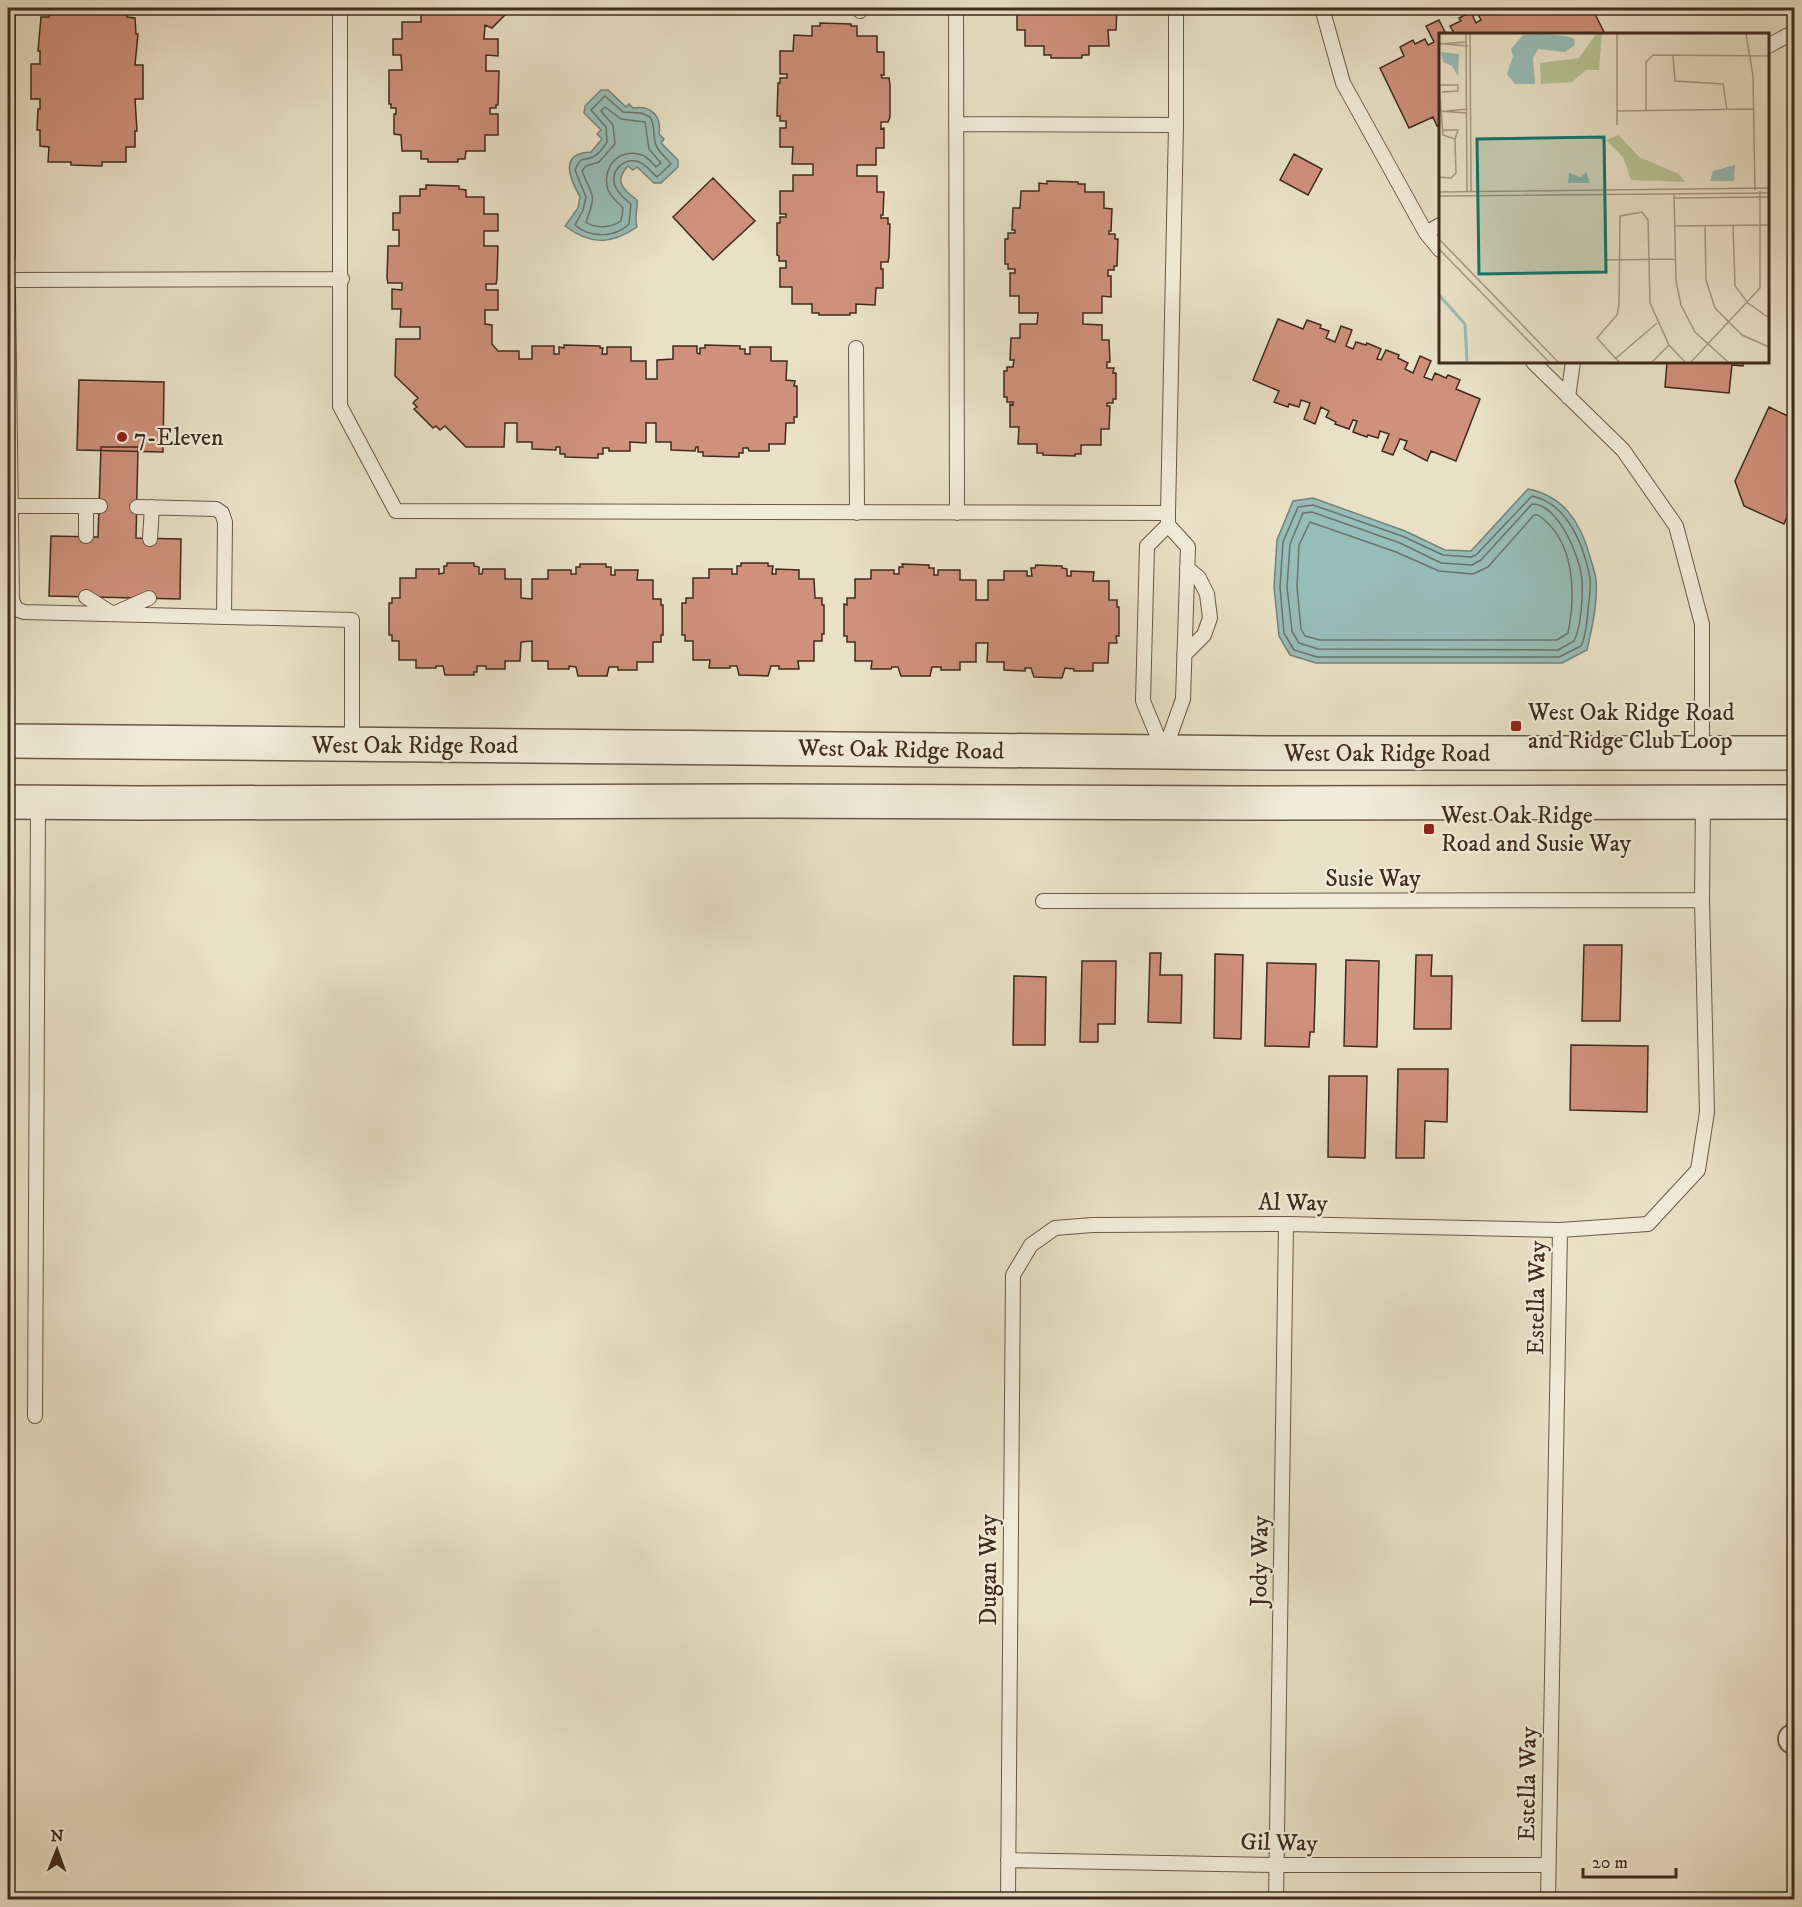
<svg xmlns="http://www.w3.org/2000/svg" width="1802" height="1907" font-family="'IM FELL DW Pica',serif">
<rect width="100%" height="100%" fill="#e9e1c6"/>
<filter id="stains"><feTurbulence type="fractalNoise" baseFrequency=".00333" numOctaves="4"/><feColorMatrix values="0 0 0 0 .2 0 0 0 0 .09 0 0 0 0 .02 0 0 0 .5 -.17"/></filter>
<radialGradient id="worn" r=".72"><stop offset=".6" stop-color="#630" stop-opacity="0"/><stop offset="1" stop-color="#630" stop-opacity=".3"/></radialGradient>
<!-- water -->
<path fill="#97bdb8" stroke="#74837a" stroke-width="1.5" d="M601,90H608L626,107L629,104L633,108C651,105 662,116 659,134L664,139L661,143L678,160V167L661,183H654L637,167L633,170L628,166C614,181 622,189 637,200C638,210 634,217 637,227C611,245 590,245 565,226L578,208L580,197C570,179 558,153 591,152L602,139L597,134L601,130L584,113L585,106Z
M1528,489C1564,496 1581,523 1590,557C1592,564 1595,572 1596,580C1598,603 1592,627 1587,650L1562,663H1316L1290,655L1279,636L1274,587L1277,540L1293,501L1313,498L1405,531L1445,550L1471,551Z"/>
<g fill="none" stroke-linecap="round" stroke-linejoin="round">
<!-- shore -->
<path stroke="#6b746a" stroke-width="1.5" d="M605,96L623,112L641,113L650,117C656,126 652,135 656,145C658,152 667,158 671,164L657,177C652,173 646,164 639,162C624,157 610,170 615,186C618,194 625,199 631,204L629,224C615,238 590,238 575,225L583,210L586,197L575,170C582,154 583,162 593,157C599,154 604,147 607,142L606,127L591,110Z
M605,107L621,119L645,122L649,149L661,163L656,167C652,163 648,157 642,155C619,147 601,168 608,190C611,197 618,203 623,208L621,221C611,228 596,229 586,222C597,192 593,199 582,171L586,166L599,162L615,144L613,125L601,111Z
M1532,496C1567,503 1584,545 1590,578C1591,588 1589,600 1588,610C1587,622 1586,636 1581,646L1559,657H1317L1294,650L1284,633L1280,587L1283,542L1298,507L1313,505L1402,536L1443,555L1471,557L1476,555Z
M1532,504C1559,504 1581,559 1582,581C1583,597 1581,627 1574,641L1558,650L1318,649L1299,643L1292,631L1287,587L1290,544L1303,513L1312,512L1400,543L1441,563L1472,565L1481,560Z
M1534,515H1538C1575,540 1576,593 1568,633L1557,640H1320L1305,636L1301,629L1297,587L1299,545L1310,522L1396,552L1439,571L1473,574L1488,567Z"/>
</g>
<!-- building -->
<path fill="#cf907c" stroke="#3f2b1d" stroke-width="1.5" d="M50,8H127V17L135,18L136,34H138L135,65H143V99H135L137,131H135V147H126V162H102V166L71,165V162H48L49,147L40,146V130H37L38,109H40V99H31V64H40V51H38L41,17H49Z
M397,8H512L492,28L485,25L484,39H498V56L486,55V71H499L498,105H496V108H490V114H498V135H485V151H466L465,159H458V162H428V159H421V151H402L401,135L394,134V114H396V108H391V104H389V70H402L401,55H393V39H402V22H421V11L397,10Z
M1022,8H1114V9H1117L1116,30H1108L1109,46H1089V55H1082V58H1051V55H1044V46H1025V30H1017V9H1021Z
M1482,8H1504L1505,9L1509,8H1592L1605,34H1451L1454,33L1450,26L1461,21L1459,18L1471,12L1476,23L1481,20L1476,10Z
M1439,20L1446,34H1440V125L1437,126L1433,117L1409,128L1380,68L1404,56L1400,47L1413,40L1415,44L1425,39L1428,45L1434,42L1426,26Z
M820,23L851,24V26H857V36H877V52H884V75H881L882,78H889L890,85V117L888,122H881V129L884,128V148H876V165H857V176H877V192H884L883,215H881V218H888V224H890L889,257L888,262H881V269H883V288H876L875,305L856,304V313H850V315H819V313H812V304H792V287H780V268H786V261H779V256L777,255V223H780V217H786V214H780V191H793V175H813V164H792L793,147H780V128H786V121H780V116H777L778,83H780V78H787V74H780V51H793L794,35L812,36V26H820Z
M1294,154L1322,169L1308,195L1280,180Z
M713,178L755,221L713,260L673,217Z
M1047,181L1078,182V184H1085V192H1104V208L1112,209L1111,231H1109V234H1115V239H1118L1117,266H1114V270H1108V276H1111V297L1102,296V313H1083V324L1102,325V340H1109L1110,362H1107V368H1114L1113,373H1116V399H1113V403H1107V406H1110L1109,429H1101V445H1081V454H1075V456L1043,455V453H1037V444H1018L1019,427H1010V404L1013,405V402H1007V397H1004V371H1007V367H1013L1014,360H1010L1011,338H1020V324H1037L1038,313H1019V296H1010V273H1015V269H1008V264H1005V239H1008V233H1015V230H1012L1013,208H1020L1021,191H1039V183L1047,184Z
M426,185L459,186V189L466,190V197H484V214H498V231H484V246H498L497,279L496,284H486V290H498V310H485V324L492,325V344L498,351H519V359H532V346H554V354H559V347L564,348V345L600,346V348H603L602,354H607V347H631V361H646V379H657V360L673,359V346H697V353L700,354V348H705V345L740,346V349H745V354H750V347H771V361H787L786,380L795,381L794,386H797V417H794V423H786L785,444H769V451H749L748,448H743V453H739V457L703,456V452H698V447H696L695,451L671,450V442H656V423H646V443L630,442V451H609V448H603V454H598V458L565,457V454H560V447H556V450L532,449V442H517V423H505L504,447H466L445,426L440,430L436,426L433,428L414,409L417,407L413,403L418,398L395,376L396,339H420V327H400L401,309H392V289L402,290V283H388L387,278L388,246H399V230H393V213H400V196H420V189H426Z
M1278,319L1303,329L1307,320L1321,325L1320,328L1329,331L1326,338L1335,342L1341,326L1352,330L1346,346L1353,349L1356,342L1366,345L1367,343L1381,349L1377,359L1381,360L1386,350L1399,355L1398,358L1408,363L1405,369L1413,373L1420,356L1431,361L1424,377L1432,380L1435,373L1446,378L1448,375L1460,380L1456,389L1480,399L1456,461L1431,451L1427,461L1404,449L1407,441L1400,439L1393,455L1382,451L1389,434L1380,431L1378,438L1368,435L1367,437L1353,432L1357,421L1353,420L1349,429L1335,424L1336,422L1326,417L1329,411L1321,407L1315,424L1304,419L1310,403L1301,400L1299,407L1289,404L1288,407L1274,402L1279,391L1253,380Z
M1667,362H1743V366L1732,365L1729,393L1665,387Z
M79,380L164,382L163,452L77,450Z
M1769,407L1794,419V501L1784,524L1744,506L1735,481Z
M101,447H138L136,538L181,539L180,599L49,596L51,536L98,537Z
M447,563H474V566L479,567V574H482L483,569H505V579H521V598L532,599V579H548V570H571V574H576V567H580V564H606V567H611V575H615V570H638L637,580H653V599H661V605H663V635H661V642H653V662H637V670H618V667H609L607,676H578L576,667L569,666V669H548V661H532V641L521,642L520,661H505V669H486V666H477V672H474V675H445L443,666H436V668H416V660H399V641H392V635H389V603H392V598H400V578H416V569H439V574L444,573V566H447Z
M741,563H768V566H773L772,574H776V569L799,570V579H814L815,598H822V605H824V634H822V641H814V661H798L799,669H779V666H771L768,676L739,675L737,666H730V668H709L710,660H693V641H685V635H682V603H686V598H693V578H709V569H732V574H737V566H741Z
M902,564L929,565V568H934V575H938V570H960V580H976V600H988V580H1004V571H1027V576H1032L1031,568H1035L1036,565L1062,566V568L1067,569V576H1071V571L1094,572L1093,581H1109V600H1117V607H1119V636H1116L1117,643H1109L1108,663H1093V671H1074V669L1065,668L1062,678L1034,677L1031,668H1025V671L1004,670V662H987L988,643H976V662H960V670H941V667H932L930,676H901L898,667H892L891,669H871L872,661H855V642H847V636H844V604L847,605V598H855V579H871V570H894V574H899V567H903Z
M1584,945H1622L1620,1021H1582Z
M1150,953H1161L1160,975H1182L1181,1023L1148,1022Z
M1215,954L1243,955L1241,1039L1214,1038Z
M1416,955H1432L1431,976H1452L1451,1029H1414Z
M1346,960L1379,961L1377,1047L1344,1046Z
M1082,961H1116L1115,1024H1098V1042H1080Z
M1267,963L1316,964L1314,1032H1310L1309,1047L1265,1046Z
M1014,976L1046,977L1045,1045H1013Z
M1571,1045L1648,1046L1647,1112L1570,1110Z
M1398,1069H1448L1447,1122L1425,1121L1424,1158H1396Z
M1329,1076H1367L1365,1158L1328,1157Z"/>
<g fill="none" stroke-linecap="round" stroke-linejoin="round">
<defs>
<path id="service" d="M8,8V255
M340,8V406L396,511L1168,513L1176,125V8
M956,8L957,513
M1322,8L1343,83L1426,233L1440,250
M860,11L861,8
M1768,46L1794,32
M956,124L1176,125
M1426,233L1440,225
M8,280L342,279
M8,289L12,600L16,609L24,612L352,620V745
M856,348L857,513
M1533,362L1623,450L1676,526L1702,624V753
M1568,397L1573,362
M11,506H100
M137,507L216,509L222,513L225,522L224,617
M86,536V506
M150,539L152,507
M86,597L113,614L149,598
M1184,655L1204,635L1210,618L1207,594L1199,578L1187,568
M1164,752L1183,699L1188,547L1168,525V513
M1164,752L1143,701L1147,546L1168,525
M1043,901L1702,900
M35,1416L38,802
M1008,1860L1277,1865H1548
M1008,1900L1013,1275L1031,1245L1055,1228L1092,1225L1286,1224L1560,1230L1648,1224L1698,1170L1707,1112L1702,900L1703,801
M1276,1900L1286,1224
M1548,1900L1560,1230"/>
<path id="minor" d="M1793,1739H1794"/>
<path id="tertiary" d="M8,741L1267,753H1794
M8,802L141,803L752,801L1239,803L1794,802"/>
</defs>
<!-- service casing -->
<use href="#service" stroke="#6a5847" stroke-width="16"/>
<!-- minor casing -->
<use href="#minor" stroke="#6a5847" stroke-width="32"/>
<!-- tertiary casing -->
<use href="#tertiary" stroke="#6a5847" stroke-width="36"/>
<!-- service -->
<use href="#service" stroke="#f1ecda" stroke-width="14"/>
<!-- minor -->
<use href="#minor" stroke="#f1ecda" stroke-width="28"/>
<!-- tertiary -->
<use href="#tertiary" stroke="#f1ecda" stroke-width="33"/>
</g>
<!-- markers -->
<g fill="#8f2418" stroke="#f1ecda" stroke-width="2">
<circle cx="122" cy="437" r="6"/>
<rect x="1510" y="720" width="12" height="12" rx="3"/>
<rect x="1423" y="823" width="12" height="12" rx="3"/>
</g>
<g text-anchor="middle" stroke-width="4.5" stroke-linejoin="round" paint-order="stroke">
<!-- poi labels -->
<g font-size="24" fill="#3f2b1d" stroke="#f1ecda" text-anchor="start">
<text x="134" y="445">7-Eleven</text>
<text x="1528" y="720">West Oak Ridge Road<tspan x="1528" dy="28">and Ridge Club Loop</tspan></text>
<text x="1441" y="823">West Oak Ridge<tspan x="1441" dy="28">Road and Susie Way</tspan></text>
</g>
<!-- street labels -->
<g font-size="24" fill="#3f2b1d" stroke="#f1ecda">
<text x="415" y="753">West Oak Ridge Road</text>
<text transform="translate(901 749) rotate(1)" y="8">West Oak Ridge Road</text>
<text x="1387" y="761">West Oak Ridge Road</text>
<text x="1373" y="886">Susie Way</text>
<text transform="translate(1293 1202) rotate(1)" y="8">Al Way</text>
<text transform="translate(1536 1298) rotate(-89)" y="8">Estella Way</text>
<text transform="translate(1259 1561) rotate(-89)" y="8">Jody Way</text>
<text transform="translate(988 1570) rotate(-90)" y="8">Dugan Way</text>
<text transform="translate(1527 1784) rotate(-89)" y="8">Estella Way</text>
<text transform="translate(1279 1842) rotate(1)" y="8">Gil Way</text>
</g>
</g>
<!-- overview -->
<g transform="translate(1439 33)">
<rect width="330" height="330" fill="#e9e1c6"/>
<path d="M157,1H163L160,37H147L133,49L102,51L101,30L140,25ZM180,102L200,124L240,141L246,149L192,147L184,124L167,107Z" fill="#b6c396"/>
<path d="M98,1L127,3L135,6L136,12L126,19L99,16L94,25L96,51H76L68,41L74,23L72,16L84,2ZM2,19L20,21L19,43L13,33L4,29ZM296,132L295,148H271L274,138ZM147,139L151,150H129L130,140L142,144Z" fill="#97bdb8"/>
<path fill="none" stroke="#97bdb8" stroke-width="3" d="M0,262L26,291L28,329"/>
<path fill="none" stroke="#a59882" stroke-width="1.5" d="M27,1L28,159M31,1L32,158M178,1V92M307,1L314,43L316,157M0,11L28,9M6,11L29,13M234,22L236,48L284,51L288,77M0,52L4,102L16,106L17,140L12,145L0,144M1,52H19V58L3,59M0,78L28,80M8,78L29,76M178,78L315,76M207,78V29L214,22L330,23M4,97H19L16,106M0,159L330,155M235,160L237,248L242,272L256,299L289,329M0,163L330,160M235,165L330,164M294,192L296,253L309,270L330,285M236,193L330,192M266,193L267,247L276,275L303,302L330,314M0,206L119,329M0,216L110,329M167,227L236,226M176,326L218,290M180,329L158,305L178,282L180,272L181,183L203,179L209,187L211,270L230,312L246,329M213,329L230,312M252,329L321,255V158"/>
<path fill="#0f766e" fill-opacity="0.15" stroke="#0f766e" stroke-width="3" d="M165,104L167,239L40,241L38,106Z"/>
<rect width="330" height="330" fill="none" stroke="#3f2b1d" stroke-width="3"/>
</g>
<!-- margin -->
<rect width="1802" height="1907" fill="none" stroke="#e9e1c6" stroke-width="30"/>
<rect x="9" y="9" width="1784" height="1889" fill="none" stroke="#3f2b1d" stroke-width="3"/>
<rect x="15" y="15" width="1772" height="1877" fill="none" stroke="#3f2b1d" stroke-width="1.5"/>
<!-- north arrow -->
<g transform="translate(57 1850) rotate(1)" stroke="#f1ecda" stroke-width="4.5" paint-order="stroke">
<path d="M0-4.5L10 22L0 15L-10 22Z" fill="#3f2b1d"/>
<text y="-9" font-size="16" font-weight="bold" text-anchor="middle" fill="#3f2b1d">N</text>
</g>
<!-- scale -->
<path d="M1583 1868v9h93v-9" fill="none" stroke="#3f2b1d" stroke-width="3"/>
<text x="1592" y="1868" font-size="18" fill="#3f2b1d" stroke="#f1ecda" stroke-width="4.5" paint-order="stroke">20 m</text>
<rect width="100%" height="100%" filter="url(#stains)"/>
<rect width="100%" height="100%" fill="url(#worn)"/>
</svg>
